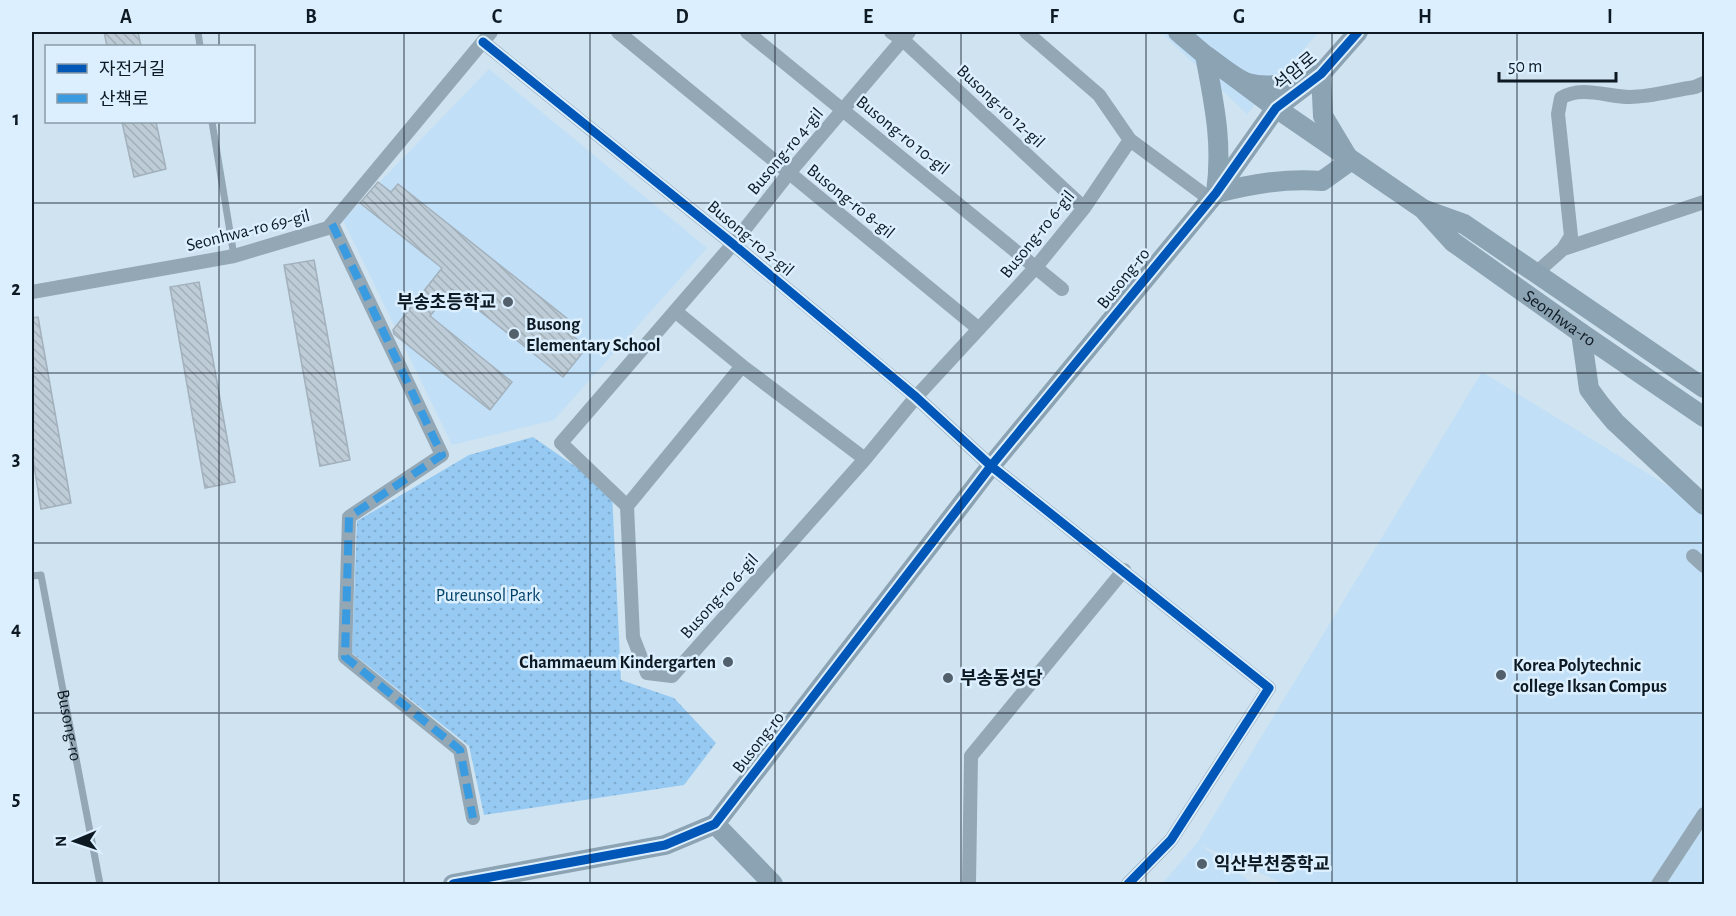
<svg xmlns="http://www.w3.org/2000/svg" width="1736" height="916" font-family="'Alegreya Sans','Noto Sans KR',sans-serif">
<defs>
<pattern id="park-dots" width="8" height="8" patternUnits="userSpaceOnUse" patternTransform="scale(1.5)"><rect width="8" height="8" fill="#96caf2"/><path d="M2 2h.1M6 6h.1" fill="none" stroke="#80adcf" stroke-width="1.8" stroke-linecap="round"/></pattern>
<pattern id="building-back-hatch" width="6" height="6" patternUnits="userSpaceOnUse" patternTransform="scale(1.5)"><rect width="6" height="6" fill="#bdccd7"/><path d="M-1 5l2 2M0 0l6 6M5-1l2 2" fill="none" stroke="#a1afb8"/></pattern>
</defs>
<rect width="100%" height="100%" fill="#d0e3f1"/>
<!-- built -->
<path fill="#c1dff6" d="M1161,32H1319L1247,114Z
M489,69L707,248L554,420L452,445L343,220Z
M1482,372L1704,508V884H1284L1201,845L1253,884H1162L1197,843Z"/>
<!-- park -->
<path fill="url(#park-dots)" d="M533,437L612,492L621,680L674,698L716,743L684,785L484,815L469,746L352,653L357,521L469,455Z"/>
<!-- building -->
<path fill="url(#building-back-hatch)" stroke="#a3b1bc" stroke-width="1.5" d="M104,32H138L141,46H107Z
M122,122H156L166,169L134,177Z
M378,182L391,192L398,184L579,328L573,336L587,347L563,377L452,289L430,316L512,382L490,410L394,334L393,330L442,268L360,203Z
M314,260L350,460L320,466L284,265Z
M199,282L235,482L205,488L170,287Z
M38,317L71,503L41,509L32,453V318Z"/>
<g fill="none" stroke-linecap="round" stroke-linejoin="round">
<!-- lane -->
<g stroke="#94a7b5" stroke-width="7">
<path d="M198,32L200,46"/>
<path d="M212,122L234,256"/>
<path id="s1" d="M32,576L41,575L100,884"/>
</g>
<!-- street -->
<path stroke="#94a7b5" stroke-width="14" d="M618,32L979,329
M747,32L1062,289
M891,32L902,39L1084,208
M1026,32L1099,95L1130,140L1210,199
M483,42L733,244L916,397L991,466L1269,688L1171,840L1128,884
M332,224L442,455L349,517L345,657L460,750L473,818
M1563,249L1704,202
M1536,273L1563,249L1571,236L1558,114L1561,98C1582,85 1607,97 1630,97C1651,97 1674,90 1695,87L1704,83
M32,292L234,256L328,228L491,32
M675,311L742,366L865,459
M742,366L627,506L633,637L647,673L672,676L865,459L916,397L1036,267L1084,208L1130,140
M627,506L561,443L733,244L789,173L909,32
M1693,556L1704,566
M969,884L971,756L1124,570
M1658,884L1704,814"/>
<!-- secondary -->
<g stroke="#8ca3b3" stroke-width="20">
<path id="s2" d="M1178,32L1205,55L1276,108L1423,209L1453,242L1581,333L1704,417"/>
<path d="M1205,55C1217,63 1235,79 1248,83C1271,90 1299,81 1321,74L1323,116L1350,161L1322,181C1285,178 1252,184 1216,193C1223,142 1214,104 1205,55Z"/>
<path d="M1425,210L1464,224L1704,388"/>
<path d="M1581,333L1589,389L1600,404L1615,422L1704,505"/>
<path d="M715,824L773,884"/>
<path d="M453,884L665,845L715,824L991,466L1216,193L1276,108L1321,74L1358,32"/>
</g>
<!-- quiet -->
<path stroke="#3a9be0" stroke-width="8" stroke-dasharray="15 8" stroke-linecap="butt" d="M332,224L442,455L349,517L345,657L460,750L473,818"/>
<defs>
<path id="cycleway" d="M483,42L733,244L916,397L991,466L1269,688L1171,840L1128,884
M453,884L665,845L715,824L991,466L1216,193L1276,108L1321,74L1358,32"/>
</defs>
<!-- cycleway casing -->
<use href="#cycleway" stroke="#dcefff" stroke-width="13"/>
<!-- cycleway -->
<use href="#cycleway" stroke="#0057b8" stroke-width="9"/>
</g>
<!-- grid -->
<path fill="none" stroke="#0e1a23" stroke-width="1.5" stroke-opacity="0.55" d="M219,32V46M404,32V884M590,32V884M775,32V884M961,32V884M1146,32V884M1332,32V884M1517,32V884M219,122V884M32,203H1704M32,373H1704M32,543H1704M32,713H1704"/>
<!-- markers -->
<g fill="#52606b" stroke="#dcefff" stroke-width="2">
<circle cx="508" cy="302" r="6"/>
<circle cx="514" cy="334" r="6"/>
<circle cx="728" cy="662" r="6"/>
<circle cx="1501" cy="675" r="6"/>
<circle cx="948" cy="678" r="6"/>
<circle cx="1202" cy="864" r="6"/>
</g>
<g text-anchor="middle" stroke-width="5" stroke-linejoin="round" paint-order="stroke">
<!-- street labels -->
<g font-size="18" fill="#0e1a23" stroke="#dcefff">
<text transform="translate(1295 71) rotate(-40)" y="6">석암로</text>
<text transform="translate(1001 106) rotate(43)" y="6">Busong-ro 12-gil</text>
<text transform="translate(903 135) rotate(39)" y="6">Busong-ro 10-gil</text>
<text transform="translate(785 151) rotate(-50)" y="6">Busong-ro 4-gil</text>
<text transform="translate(851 201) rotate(39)" y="6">Busong-ro 8-gil</text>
<text transform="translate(248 230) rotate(-14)" y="6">Seonhwa-ro 69-gil</text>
<text transform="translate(1037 234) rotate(-51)" y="6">Busong-ro 6-gil</text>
<text transform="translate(751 238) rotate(40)" y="6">Busong-ro 2-gil</text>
<text transform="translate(1123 278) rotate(-51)" y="6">Busong-ro</text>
<text dy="6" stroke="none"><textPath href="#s2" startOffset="478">Seonhwa-ro</textPath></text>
<text transform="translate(719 596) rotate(-48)" y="6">Busong-ro 6-gil</text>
<text dy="6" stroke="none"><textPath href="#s1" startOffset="162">Busong-ro</textPath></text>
<text transform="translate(758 742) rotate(-52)" y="6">Busong-ro</text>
</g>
<!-- poi labels -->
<g font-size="18" font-weight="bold" fill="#0e1a23" stroke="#dcefff" text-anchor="start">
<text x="496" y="308" text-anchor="end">부송초등학교</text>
<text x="526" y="330">Busong<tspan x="526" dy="21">Elementary School</tspan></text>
<text x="716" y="668" text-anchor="end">Chammaeum Kindergarten</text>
<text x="1513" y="671">Korea Polytechnic<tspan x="1513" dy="21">college Iksan Compus</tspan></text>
<text x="960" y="684">부송동성당</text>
<text x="1214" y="870">익산부천중학교</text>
</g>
<!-- park labels -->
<g font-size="18" fill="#004269" stroke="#dcefff">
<text x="488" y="601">Pureunsol Park</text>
</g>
</g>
<!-- border -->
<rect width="1736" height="916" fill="none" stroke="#dcefff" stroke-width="66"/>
<!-- legend -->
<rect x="45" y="45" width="210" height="78" fill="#dcefff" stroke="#8a9aa7" stroke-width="1.5"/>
<rect x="57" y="64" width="30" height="9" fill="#0057b8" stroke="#8a9aa7" stroke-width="1.5"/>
<text x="99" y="75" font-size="18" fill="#0e1a23">자전거길</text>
<rect x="57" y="94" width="30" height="9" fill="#3a9be0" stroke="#8a9aa7" stroke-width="1.5"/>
<text x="99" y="105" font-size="18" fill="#0e1a23">산책로</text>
<!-- north arrow -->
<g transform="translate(75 841) rotate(268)" stroke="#dcefff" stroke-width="4.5" paint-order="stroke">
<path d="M0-4.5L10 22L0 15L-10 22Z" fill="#0e1a23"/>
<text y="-9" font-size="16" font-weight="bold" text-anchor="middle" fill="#0e1a23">N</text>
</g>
<!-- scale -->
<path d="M1499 72v9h117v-9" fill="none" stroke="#0e1a23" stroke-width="3"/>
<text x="1508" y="72" font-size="18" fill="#0e1a23" stroke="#dcefff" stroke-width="4.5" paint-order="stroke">50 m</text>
<rect x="33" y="33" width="1670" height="850" fill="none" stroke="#0e1a23" stroke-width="2"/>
<g font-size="20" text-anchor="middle" font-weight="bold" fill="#0e1a23">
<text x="126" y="23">A</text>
<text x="311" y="23">B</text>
<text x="497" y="23">C</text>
<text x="682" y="23">D</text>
<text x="868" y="23">E</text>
<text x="1054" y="23">F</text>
<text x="1239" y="23">G</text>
<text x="1425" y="23">H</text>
<text x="1610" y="23">I</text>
<text x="16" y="125">1</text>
<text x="16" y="295">2</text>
<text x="16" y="465">3</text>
<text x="16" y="635">4</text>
<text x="16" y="805">5</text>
</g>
</svg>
